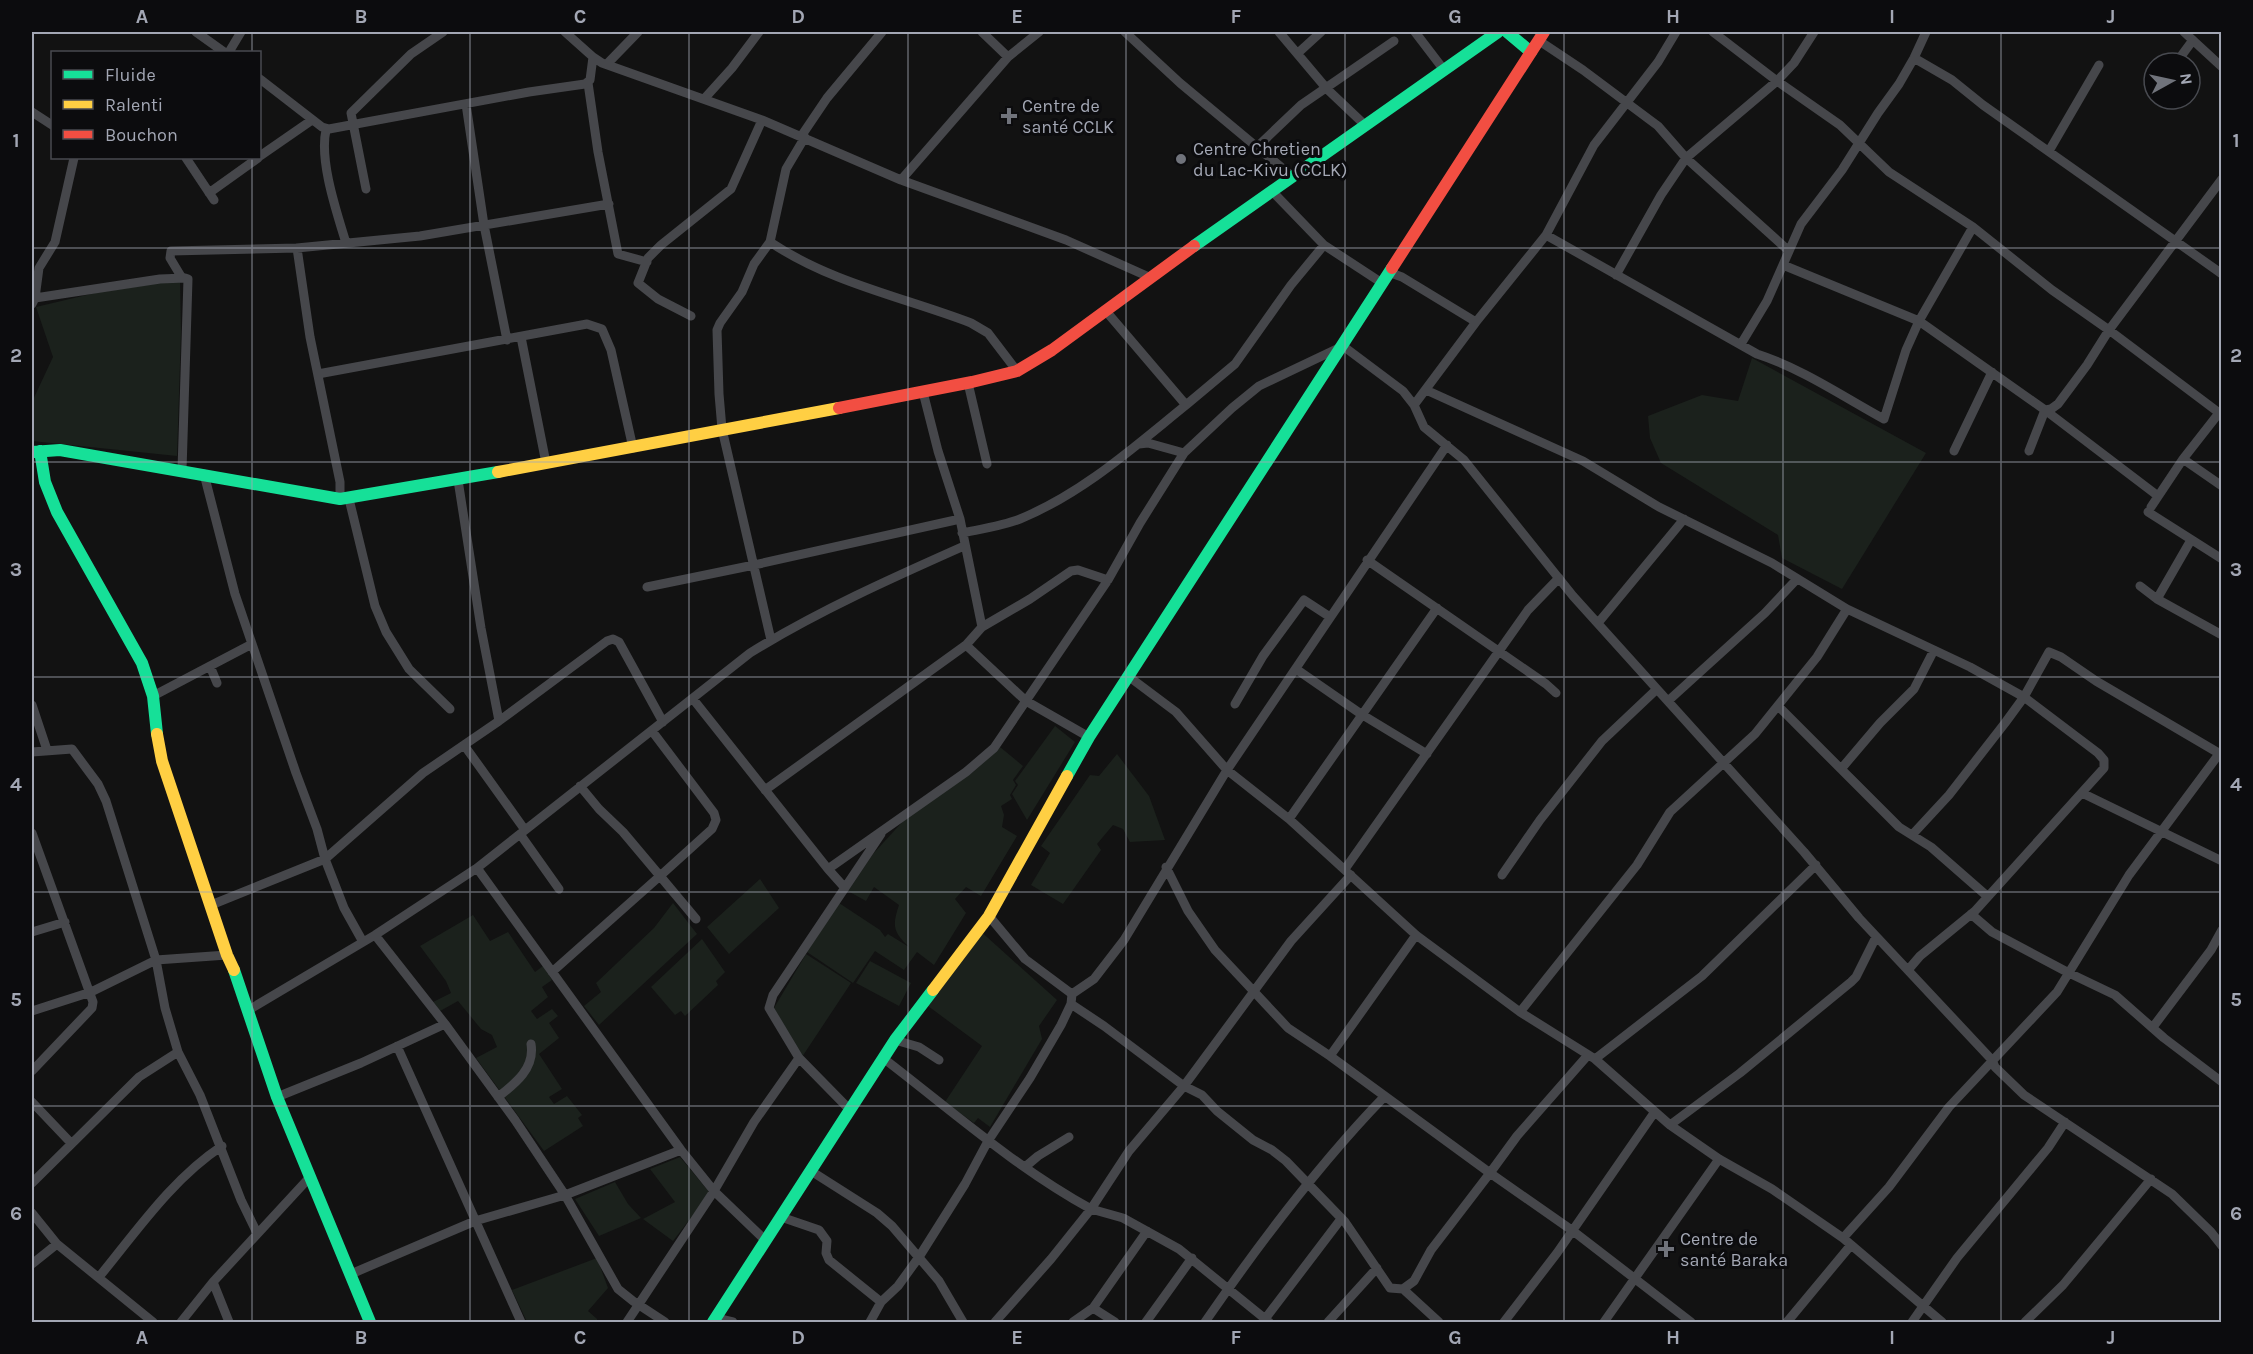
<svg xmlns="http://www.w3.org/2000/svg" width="2253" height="1354" font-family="Karla,sans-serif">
<rect width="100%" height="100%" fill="#121212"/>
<!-- green -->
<path fill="#1b211c" d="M180,280L181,332L177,456L32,441V402L53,357L36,307L95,293Z
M1752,358L1926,453L1842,589L1782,558L1778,535L1661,463L1650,438L1648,416L1702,395L1738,401Z
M1055,726L1075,742L1027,820L1012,794L1018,785L1015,781Z
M1000,747L1023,766L1013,780L1016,785L1010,795L1012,799L1001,806L1004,815L1002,827L1017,836L981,896L966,887L955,899L966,913L934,965L917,952L904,970L875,951L853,983L807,952L839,903L880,930L885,937L888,934L909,947C893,932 892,926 899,905L874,887L866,901L848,891L873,854L905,819L973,772Z
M1117,754L1149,796L1165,840L1130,842L1123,829L1113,825L1097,844L1101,850L1063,904L1031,885L1050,853L1041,846L1090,775L1099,776Z
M760,879L779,908L729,954L707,927Z
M673,903L697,934L599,1025L584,1006L601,992L596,983L654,928Z
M473,915L490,941L508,932L535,972L543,966L552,980L542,987L548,997L531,1011L537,1019L552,1009L558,1016L549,1023L559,1038L539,1054L562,1089L549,1097L554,1104L567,1096L582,1115L578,1118L583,1126L544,1151L476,1058L497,1047L492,1035L481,1029L458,1001L440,1011L433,1002L451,993L446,981L420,946Z
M977,928L1057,1000L1039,1026L1042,1039L990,1127L978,1118L974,1123L945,1102L982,1046L928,1006Z
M702,939L725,972L716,981L718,985L685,1016L681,1011L675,1015L651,987Z
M806,954L851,983L802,1057L774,1008Z
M870,961L911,983L899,1006L856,983Z
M680,1157L710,1193L673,1241L643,1219L675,1202L650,1169Z
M615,1182L628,1204L641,1218L599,1236L575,1199Z
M597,1258L608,1288L588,1311L597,1319V1322H527L512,1290Z"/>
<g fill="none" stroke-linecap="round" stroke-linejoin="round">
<!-- street -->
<path stroke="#46474b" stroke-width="9" d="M196,32L224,52
M565,32L593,57L602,63L762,120L901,180L1066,240L1149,277
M982,32L1008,57
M1125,32L1180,83L1293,177
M1279,32L1327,89L1366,126
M1415,32L1444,70
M1713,32L1777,81L1840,125L1889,172L1973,227L2052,290L2109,330L2222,415
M2184,32L2222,67
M1538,40L1583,70L1658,126L1686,158L1789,251
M229,52L241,32
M1298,53L1321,32
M1914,58L1952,80L1983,105L2222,274
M2176,63L2193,40
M607,64L638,32
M260,79L322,127L329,129L529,92L585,84L590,80L593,57
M588,83L598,152L618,254L647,262
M704,99L732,68L759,32
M466,104L484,225L507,340
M32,112L52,125
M326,130C319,161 337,213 346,243
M802,135L827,98L882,32
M1257,147L1301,105L1394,41
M2049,151L2099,65
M260,156L312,120
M186,158L214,200
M901,180L1008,57L1039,32
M366,189L351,113L411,54L443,32
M1272,191L1324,245L1382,283
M209,193L258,158
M1546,235L1594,145L1658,62L1676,32
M770,242C831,283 903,297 971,323L988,333L1017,371
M1783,265L1919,321L1973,227
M1388,272L1402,277L1476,322
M1616,275L1661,195L1686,158L1777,81L1794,63L1814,32
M182,278L170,258L171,251L297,248
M35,298L160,279L185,278L188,279L182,470
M32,304L35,298L39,268L55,242L74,158
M691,316L658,299L638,283L648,258L661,245L731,189L762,120
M521,337L546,463
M1741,344L1767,301L1801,224L1842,170L1878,113L1899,84L1914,58L1926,32
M318,374L587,324L602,329L611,350L633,448
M968,383L987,464
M1426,390L1583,461L1659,507L1772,563L1847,609L1970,667L2024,697L2098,753L2104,760V768L1975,911L1920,956L1908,970
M923,392L938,451L960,519L982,627
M1186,405L1235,364L1291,285L1324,245
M1414,405L1476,322L1546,235L1757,354C1803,369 1842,396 1884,419L1906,350L1919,321L2045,410L2051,409L2058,404L2087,365L2109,330L2222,179
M1139,444L1148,443L1184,453
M1954,451L1992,372
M2029,451L2045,410L2158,496
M2183,459L2222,486
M204,474L235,594L296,773L317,829L325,859L344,908L363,942
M458,480L481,628L499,721
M340,499V482L310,337L297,248L420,236L609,204
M349,499L375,606L386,632L409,669L450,709
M2151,507L2183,459L2219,413
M2148,512L2222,559
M962,533C981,529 1002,526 1020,519C1083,493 1134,447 1186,405L1105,310
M1367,560L1546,684L1556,693
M2140,586L2157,599L2222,635
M647,587L754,565L960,519
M2157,599L2191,540
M1598,623L1684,519
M771,640L722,429L719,394L717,330L720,323L742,292L754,264L770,242L786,169L805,137
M966,645L1026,701L1089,737
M210,666L252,644
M1296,669L1361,714L1427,754
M1128,676L1176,712L1227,770L1289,819L1416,935L1520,1012L1595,1059L1670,1125L1719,1159L1772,1189L1843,1238L1942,1322
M153,696L210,666L217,683
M693,699L828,869L966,772L994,748L1108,580L1140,523L1184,453L1232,408L1259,386L1343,346L1403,391L1414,405L1424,427L1464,460L1573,596L1804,852L1859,918L1992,1060L1995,1067L2024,1095L2172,1194L2211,1232L2222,1246
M1668,701L1765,613L1797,579
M1235,704L1263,656L1304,600L1330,617
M32,705L47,750
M1779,707L1899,827L1931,847L1987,896
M652,731L714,813L716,820L712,829L660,876L696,919
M464,745L525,830
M32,752L72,749L98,784L106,801L156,960L165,1008L178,1052L200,1095L241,1200L257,1233
M1841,769L1880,723L1914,689L1934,650
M765,790L966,645L982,627L1030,599L1071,571L1078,570L1108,580
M2082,793L2222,861
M1289,819L1437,608
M32,833L93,1002L92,1008L32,1071
M520,834L559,889
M1912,835L1949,795L2005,723L2024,697L2049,652L2061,657L2096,681L2222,755
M477,868L681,1150L714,1191L766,1241
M828,869L845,888
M1345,869L1528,610L1559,578
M1502,875L1540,820L1602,741L1657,689
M211,905L325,859L423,773L499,721L607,641L613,639L619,642L663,722
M1971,914L1992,932L2069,973L2115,995L2164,1038L2222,1082
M989,916L1025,959L1072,994
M32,932L65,922
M375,935L445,1024L515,1120L565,1195L618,1289L633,1301L665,1322
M552,972L660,876L623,832L599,809L580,786
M1071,1004L1104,1026L1184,1086L1202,1095L1217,1111L1253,1140L1272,1150L1286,1161L1345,1222L1390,1288L1403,1289L1414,1281L1431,1250L1490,1173L1330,1056L1288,1028L1215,950L1188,911L1166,867
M32,1011L91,992L156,960L227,955
M247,1011L375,935L477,868L750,653C818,611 892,578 964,546
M1520,1012L1637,865L1670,812L1755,734L1817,657L1847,609
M2153,1027L2211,950L2222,930
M895,1040L919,1047L939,1060
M397,1046L521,1322
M1588,1055L1517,1136L1490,1173L1573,1231L1691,1322
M1330,1056L1416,935
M883,1058C951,1110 1016,1168 1091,1209L1129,1151L1184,1086L1291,941L1351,875
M1595,1059L1702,976L1816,865
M277,1097L361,1063L445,1024
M498,1097C516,1083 535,1068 531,1044
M32,1102L71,1143
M850,1110L799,1058L769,1008L773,995L881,834
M1670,1125L1740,1073L1851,982L1856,977L1876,937
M1025,1167L1038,1156L1069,1137
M811,1171L877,1213L892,1226L939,1281L963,1322
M32,1183L139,1077L178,1052
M32,1213L57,1244L153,1322
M781,1217L819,1230L827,1241L826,1253L829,1260L881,1302
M1843,1238L1889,1187L1949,1107L2057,992L2129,875L2219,754
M32,1264L57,1244
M351,1274L475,1221L565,1195L681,1150
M99,1277C136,1232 172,1179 222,1146
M213,1282L229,1322
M1403,1289L1439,1322
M1093,1308L1115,1322
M716,1318L733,1322
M1265,1319L1341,1219
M181,1322L213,1282L309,1178
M627,1322L714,1191L754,1122L799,1058
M870,1322L881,1302L898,1286L919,1257L965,1184L988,1141L1030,1078L1061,1025L1071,1004L1072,994L1094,979L1124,940L1227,770L1447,445
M995,1322L1051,1259L1091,1209L1123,1218L1179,1249L1269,1322
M1073,1322L1093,1308L1147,1231
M1146,1322L1192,1258
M1205,1322C1259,1244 1318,1165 1384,1097
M1328,1322L1377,1268
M1504,1322L1557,1253L1654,1113
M1604,1322L1719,1159
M1787,1322L1851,1245
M1912,1322L1957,1258L2048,1148L2065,1122
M2025,1322L2063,1285L2151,1179"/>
<!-- fast -->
<path stroke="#16e098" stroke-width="12" d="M1507,32L1531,52
M1194,246L1498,32
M40,451L45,482L57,512L142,663L153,696L157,734
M32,452L60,450L340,499L498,472
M1067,776L1089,737L1392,268
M234,970L277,1097L370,1322
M713,1322L895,1040L933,990"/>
<!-- slow -->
<path stroke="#ffcf43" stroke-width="12" d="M498,472L839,408
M157,734L162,761L227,955L234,970
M933,990L989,916L1067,776"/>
<!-- jam -->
<path stroke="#f24e42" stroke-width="12" d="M1392,268L1544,32
M839,408L972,382L1017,371L1052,350L1194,246"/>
</g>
<!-- grid -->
<path fill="none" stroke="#a3a7b4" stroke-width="1.5" stroke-opacity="0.55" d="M252,32V52M470,32V1322M689,32V1322M908,32V1322M1126,32V1322M1345,32V1322M1564,32V1322M1783,32V1322M2001,32V1322M252,158V1322M32,248H2222M32,462H2222M32,677H2222M32,892H2222M32,1106H2222"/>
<!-- markers -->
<g fill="#70737b" stroke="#0c0c0e" stroke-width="2">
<path d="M1006 107h6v6h6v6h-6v6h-6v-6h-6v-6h6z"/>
<circle cx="1181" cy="159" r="6"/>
<path d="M1663 1240h6v6h6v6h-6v6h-6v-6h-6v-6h6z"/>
</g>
<g text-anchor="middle" stroke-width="6" stroke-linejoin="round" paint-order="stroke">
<!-- poi labels -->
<g font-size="18" fill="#a3a7b4" stroke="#0c0c0e" text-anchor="start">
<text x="1022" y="112">Centre de<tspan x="1022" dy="21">santé CCLK</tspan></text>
<text x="1193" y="155">Centre Chretien<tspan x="1193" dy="21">du Lac-Kivu (CCLK)</tspan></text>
<text x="1680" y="1245">Centre de<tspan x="1680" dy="21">santé Baraka</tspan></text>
</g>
</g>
<!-- border -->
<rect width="2253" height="1354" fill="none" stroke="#0c0c0e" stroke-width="66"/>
<!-- legend -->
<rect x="51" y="51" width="210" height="108" fill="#0c0c0e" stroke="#484a50" stroke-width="1.5"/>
<rect x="63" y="70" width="30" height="9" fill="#16e098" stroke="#484a50" stroke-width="1.5"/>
<text x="105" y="81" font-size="18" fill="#a3a7b4">Fluide</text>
<rect x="63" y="100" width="30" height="9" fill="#ffcf43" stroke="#484a50" stroke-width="1.5"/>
<text x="105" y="111" font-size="18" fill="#a3a7b4">Ralenti</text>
<rect x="63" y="130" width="30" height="9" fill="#f24e42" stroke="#484a50" stroke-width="1.5"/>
<text x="105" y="141" font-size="18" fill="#a3a7b4">Bouchon</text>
<!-- north arrow -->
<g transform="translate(2172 81) rotate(82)"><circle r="28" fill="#0c0c0e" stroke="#484a50" stroke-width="1.5"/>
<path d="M0-4.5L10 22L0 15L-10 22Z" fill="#70737b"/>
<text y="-9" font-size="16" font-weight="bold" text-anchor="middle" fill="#a3a7b4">N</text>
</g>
<rect x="33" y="33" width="2187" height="1288" fill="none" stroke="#a3a7b4" stroke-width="2"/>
<g font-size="20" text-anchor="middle" font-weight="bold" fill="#a3a7b4">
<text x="142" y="23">A</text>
<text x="361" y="23">B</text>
<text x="580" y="23">C</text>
<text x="798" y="23">D</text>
<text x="1017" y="23">E</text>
<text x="1236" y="23">F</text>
<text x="1455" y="23">G</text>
<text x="1673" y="23">H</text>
<text x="1892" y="23">I</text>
<text x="2111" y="23">J</text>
<text x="16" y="147">1</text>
<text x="2236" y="147">1</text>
<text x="16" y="362">2</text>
<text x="2236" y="362">2</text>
<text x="16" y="576">3</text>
<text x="2236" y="576">3</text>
<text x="16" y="791">4</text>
<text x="2236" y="791">4</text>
<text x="16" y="1006">5</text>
<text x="2236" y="1006">5</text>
<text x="16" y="1220">6</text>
<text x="2236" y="1220">6</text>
<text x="142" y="1344">A</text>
<text x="361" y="1344">B</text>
<text x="580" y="1344">C</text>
<text x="798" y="1344">D</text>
<text x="1017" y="1344">E</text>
<text x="1236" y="1344">F</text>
<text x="1455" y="1344">G</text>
<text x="1673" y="1344">H</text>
<text x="1892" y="1344">I</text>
<text x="2111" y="1344">J</text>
</g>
</svg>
